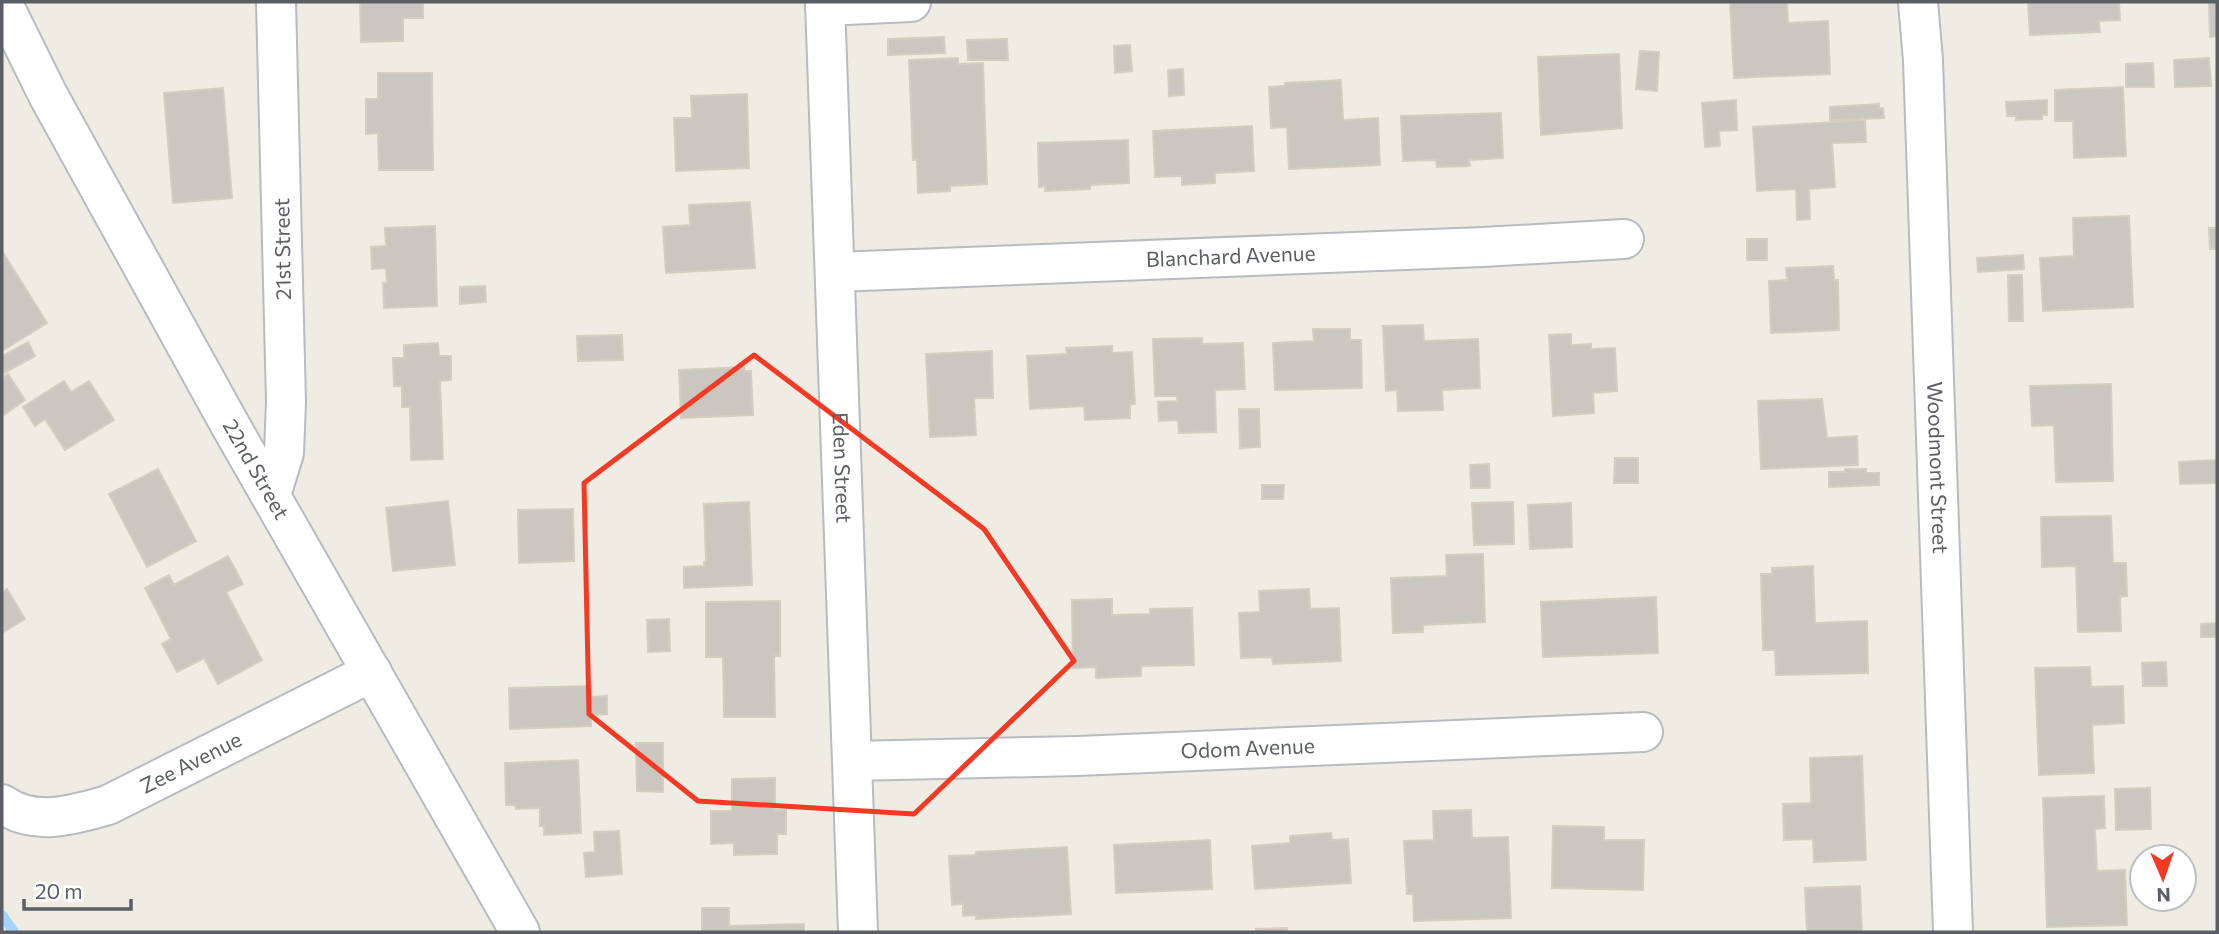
<svg xmlns="http://www.w3.org/2000/svg" width="2219" height="934" font-family="Commissioner,sans-serif">
<rect width="100%" height="100%" fill="#efede3"/>
<g fill="none" stroke-linecap="round" stroke-linejoin="round">
<!-- stream -->
<path stroke="#a3d4ff" stroke-width="10" d="M2,915L14,932"/>
</g>
<!-- building -->
<path fill="#cac6c0" stroke="#d4cec1" stroke-width="2" d="M350,2H423V18H403V41L361,42L360,2Z
M1730,2H1787L1788,23L1828,21L1830,74L1734,78Z
M2028,2H2119L2120,20L2099,21L2100,32L2030,35Z
M2209,2H2217V36L2210,37Z
M944,37L945,53L888,55V39Z
M1007,39L1008,60H968L967,40Z
M1130,45L1132,71L1115,73L1114,46Z
M1640,51L1659,52L1657,91L1636,89Z
M1619,54L1622,128L1541,135L1538,57Z
M958,58V64L983,63L987,184L950,186V191L918,193L917,160H913L909,60Z
M2209,58L2211,86L2175,87L2174,60Z
M2153,63L2154,87H2126V64Z
M1183,69L1184,95L1169,96L1168,70Z
M378,73H432L433,170H379L378,133L366,134V99H378Z
M1341,80L1343,120L1378,118L1380,165L1289,169L1287,127L1271,128L1269,87L1285,86V83Z
M2123,87L2126,156L2074,158L2073,121H2055V90Z
M223,88L232,198L173,203L164,93Z
M747,94L749,168L676,171L674,118H692L691,96Z
M1736,100L1737,130L1719,131L1720,146L1705,147L1702,103Z
M2047,100V115H2042V119L2016,120V116H2007L2006,102Z
M1879,104V108H1883L1884,118L1830,120V107Z
M1501,113L1503,158L1469,160L1470,166L1437,167L1436,160L1403,161L1401,116Z
M1865,120L1866,142L1832,143L1835,187L1809,189L1810,219L1797,220L1796,189L1757,191L1753,127Z
M1252,126L1254,171L1215,173V183L1182,185V176L1155,177L1153,131Z
M1128,140L1129,183L1090,185V189L1045,191V186L1039,187L1038,143Z
M750,202L755,268L666,273L663,227L690,225L689,205Z
M2129,216L2133,307L2043,311L2040,258L2074,256L2073,218Z
M435,226L437,306L384,308L383,283H387L386,268L372,269L371,247L386,246L385,228Z
M2209,228H2217V249H2210Z
M1747,239H1767V260H1747Z
M2,251L47,323L2,351Z
M2023,255L2024,269L1978,272L1977,258Z
M1833,266L1834,280H1838L1839,330L1771,333L1769,281L1787,280L1786,268Z
M2008,275H2022L2023,321H2009Z
M485,286L486,302L460,304V287Z
M1423,325L1424,341L1478,339L1480,388L1442,390L1443,410L1398,411L1397,390L1386,391L1383,326Z
M1313,329H1350V340H1361L1362,388L1275,390L1273,343L1314,341Z
M1571,334V345L1591,344V349L1615,348L1617,391L1593,393L1594,413L1553,416L1549,335Z
M622,335L623,360L578,361L577,336Z
M1202,338V344L1243,343L1245,389L1215,390L1216,432L1179,433L1178,420L1159,421L1158,402L1177,401V396H1155L1153,339Z
M28,342L35,356L2,374V356Z
M438,343L439,356H451V380L440,381L443,459L411,460L410,407H402V386H394L393,358H404V345Z
M1112,346V353L1132,352L1135,404L1130,405V418L1085,420L1084,406L1030,409L1027,356L1067,354L1066,348Z
M992,351L993,398H974L976,435L930,437L926,354Z
M744,367V371H751L753,415L681,418L679,370Z
M8,374L25,400L2,416V378Z
M64,381L71,392L89,381L114,420L65,450L45,419L35,426L23,407Z
M2111,384L2113,481L2056,482L2054,425L2032,426L2030,386Z
M1822,399L1827,438L1857,436L1858,465L1761,469L1758,401Z
M1239,409H1259L1260,447L1240,448Z
M1615,458H1638V483H1614Z
M2217,460V483L2180,484L2179,462Z
M1489,464L1490,488H1471L1470,465Z
M158,469L196,541L147,567L109,494Z
M1845,469H1866V473H1879V485L1829,487V472H1845Z
M1262,485H1284L1283,499H1262Z
M448,501L455,565L393,571L386,508Z
M749,502L752,585L684,588V567L704,566V562L706,561L704,504Z
M1513,502L1514,544L1474,545L1472,503Z
M1571,503L1572,547L1530,549L1528,505Z
M573,509L574,561L519,563L518,510Z
M2111,516L2113,563H2126L2127,596L2120,597L2121,631L2078,632L2076,566L2042,567L2041,517Z
M1483,554L1485,622L1423,625V632L1393,633L1391,578L1447,576L1446,555Z
M228,556L243,584L226,592L262,660L218,684L204,658L177,672L162,644L171,639L145,588L169,575L174,585Z
M1813,566L1815,623L1867,621L1868,673L1776,675L1775,650H1763L1761,574H1772V568Z
M7,589L25,619L2,633V592Z
M1309,589L1310,609L1339,608L1341,661L1273,664L1272,657L1241,658L1239,613L1260,612L1259,591Z
M1656,597L1658,653L1543,657L1541,602Z
M1112,599V615L1150,614V609L1192,608L1194,665L1141,666V676L1096,678V667L1073,668L1072,600Z
M780,601V656H774L775,717H724L723,657H706V602Z
M669,619L670,651L648,652L647,620Z
M2217,623V637H2201V624Z
M2166,662L2167,686H2143L2142,663Z
M2090,667L2091,687L2123,686L2124,723L2092,725L2094,773L2039,775L2035,668Z
M591,686V697L607,696V714L591,715V726L510,729L509,688Z
M636,743H663V792L637,791Z
M1862,756L1866,860L1814,862L1813,839L1784,840L1783,804L1811,803L1810,758Z
M578,760L581,833L544,835V826H540V808L516,809L515,805H506L505,763Z
M775,778V810H786V834H777V854L734,855V843L711,844V811H732V779Z
M2150,788L2151,829L2116,830L2115,789Z
M2104,796L2105,828L2095,829L2097,871L2125,870L2127,925L2047,927L2043,798Z
M1471,810L1472,838L1508,837L1511,918L1414,921L1413,894H1407L1404,841L1434,840L1433,811Z
M1553,826L1604,827V840H1644L1643,890L1552,888Z
M619,831L622,874L586,877L584,853L595,852L594,832Z
M1331,833L1332,840L1348,839L1351,883L1255,889L1252,846L1290,843V836Z
M1210,840L1212,889L1116,893L1114,845Z
M1067,847L1071,914L976,919V915L963,916V904L952,905L949,856L976,855V852Z
M1860,886L1862,932H1807L1805,888Z
M702,908H729V926L804,924V932H702Z
M1287,928V932H1256V929Z"/>
<g fill="none" stroke-linecap="round" stroke-linejoin="round">
<defs>
<g id="minor">
<path id="s1" d="M2,2L48,95L229,423L520,932"/>
<path id="s2" d="M825,2L858,932"/>
<path id="s3" d="M1918,2L1923,60L1953,932"/>
<path d="M825,6L911,2"/>
<path id="s4" d="M835,272L1483,247L1624,239"/>
<path d="M271,495L284,453L286,402L276,2"/>
<path id="s5" d="M852,761L1078,756L1643,732"/>
<path id="s6" d="M2,804C35,827 73,815 108,805L372,672"/>
</g>
</defs>
<!-- minor casing -->
<use href="#minor" stroke="#b8bbc0" stroke-width="42"/>
<!-- minor -->
<use href="#minor" stroke="#fff" stroke-width="38"/>
</g>
<!-- marked area -->
<path fill="none" stroke="#f43a24" stroke-width="5" stroke-linejoin="round" d="M754,355L984,529L1074,661L914,814L698,801L589,714L584,483Z"/>
<g text-anchor="middle" stroke-width="5" stroke-linejoin="round" paint-order="stroke">
<!-- street labels -->
<g font-size="21" fill="#5b5f65" stroke="#fff">
<text transform="translate(283 249) rotate(-91)" y="7">21st Street</text>
<text dy="7" stroke="none"><textPath href="#s4" startOffset="396">Blanchard Avenue</textPath></text>
<text dy="7" stroke="none"><textPath href="#s2" startOffset="466">Eden Street</textPath></text>
<text dy="7" stroke="none"><textPath href="#s3" startOffset="466">Woodmont Street</textPath></text>
<text dy="7" stroke="none"><textPath href="#s1" startOffset="532">22nd Street</textPath></text>
<text dy="7" stroke="none"><textPath href="#s5" startOffset="396">Odom Avenue</textPath></text>
<text dy="7" stroke="none"><textPath href="#s6" startOffset="203">Zee Avenue</textPath></text>
</g>
</g>
<!-- border -->
<rect width="2219" height="934" fill="none" stroke="#5b5f65" stroke-width="7"/>
<!-- north arrow -->
<g transform="translate(2163 878) rotate(178)"><circle r="33" fill="#ffffff" stroke="#bdbfc1" stroke-width="2"/>
<path d="M0-5L12 26L0 18L-12 26Z" fill="#f43a24"/>
<text y="-10" font-size="19" font-weight="bold" text-anchor="middle" fill="#5b5f65">N</text>
</g>
<!-- scale -->
<path d="M24 899v10h107v-10" fill="none" stroke="#5b5f65" stroke-width="3.5"/>
<text x="35" y="899" font-size="21" fill="#5b5f65" stroke="#ffffff" stroke-width="5" paint-order="stroke">20 m</text>
</svg>
